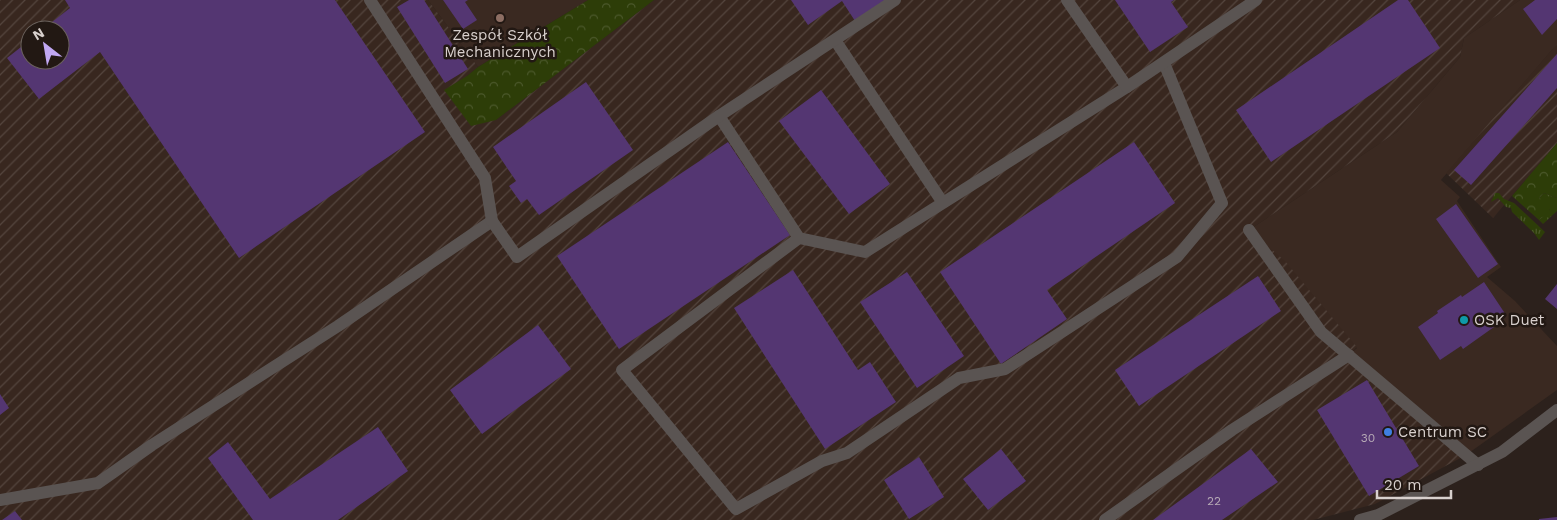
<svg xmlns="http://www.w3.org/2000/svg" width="1557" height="520" font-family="'Work Sans',sans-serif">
<defs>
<pattern id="industrial-furrows" width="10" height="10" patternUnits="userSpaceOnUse" patternTransform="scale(1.25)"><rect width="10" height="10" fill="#38271f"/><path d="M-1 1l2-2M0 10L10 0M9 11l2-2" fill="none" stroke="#54453e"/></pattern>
<pattern id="grass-tufts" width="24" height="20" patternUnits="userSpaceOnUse" patternTransform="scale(1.25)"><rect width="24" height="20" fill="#2d3d08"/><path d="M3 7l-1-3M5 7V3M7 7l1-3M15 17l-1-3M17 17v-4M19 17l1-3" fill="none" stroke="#4b582b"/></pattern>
<pattern id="forest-crowns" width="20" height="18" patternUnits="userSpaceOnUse" patternTransform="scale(1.25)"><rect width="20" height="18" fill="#2d3d08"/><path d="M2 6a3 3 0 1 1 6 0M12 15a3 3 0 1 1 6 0" fill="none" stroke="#4b582b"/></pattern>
</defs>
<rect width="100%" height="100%" fill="#2c211c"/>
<!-- built -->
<path fill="#3a2921" d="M428,0H588L478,67Z
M1520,0H1557V44L1441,180L1460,197L1457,201L1501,267L1487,277L1515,301L1557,346V390L1466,455L1349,355L1357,348L1249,230L1397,132L1460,57L1464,38Z"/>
<!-- industrial -->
<path fill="url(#industrial-furrows)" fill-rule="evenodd" d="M0,0H428L478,67L467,76L496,120L654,0H1520L1464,38L1460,57L1397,132L1249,230L1285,261L1357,347L1349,355L1466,455L1375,504L1313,520H0ZM30,30H60V60H30Z
M1557,44V143L1493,218L1446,173Z"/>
<!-- grass -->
<path fill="url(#grass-tufts)" d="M1495,193H1499L1504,199L1514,203L1545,232L1539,240L1534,233L1512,212L1511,208L1506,207L1498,198L1491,202Z
M1544,193L1557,198V211L1543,224L1539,220L1550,210L1538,199Z"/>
<!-- forest -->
<path fill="url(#forest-crowns)" d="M588,0H654L496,120L471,126L444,90L467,76L478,67Z
M1557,143V198L1544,193L1539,198L1547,202L1550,211L1539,220L1512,196Z"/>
<!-- building -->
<path fill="#543672" d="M65,0H335L425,132L239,258L100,52L39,99L7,58L30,40V60H60V30H42L70,8Z
M409,0H424L468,69L445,83L397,7Z
M443,0H468L465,2L477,20L463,29Z
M791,0H887L855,21L842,1L808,25Z
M1115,0H1174L1171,2L1188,27L1150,52Z
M1398,0H1408L1440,48L1271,162L1236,110Z
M1535,0H1557V19L1542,35L1523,9Z
M1557,54V88L1471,185L1454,170Z
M586,82L633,150L539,215L527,199L521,203L509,186L516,181L493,147Z
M821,90L890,184L849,214L779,121Z
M728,142L790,235L619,349L557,256Z
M1134,142L1175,203L1047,290L1067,319L1001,364L940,272Z
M1456,204L1498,264L1478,278L1436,219Z
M793,270L858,370L870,362L896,402L825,449L734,308Z
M907,272L964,356L917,388L860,302Z
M1258,276L1281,311L1139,406L1115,370Z
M1484,282L1506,315L1492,324L1494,327L1463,349L1461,346L1440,360L1418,327L1438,313L1437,311L1461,295L1462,297Z
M1557,284V309L1545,299Z
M538,325L571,369L482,434L450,390Z
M1367,380L1419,466L1369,496L1317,410Z
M0,394L9,408L0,415Z
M378,427L408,471L338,520H253L208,458L228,442L270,499Z
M1001,449L1026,481L988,510L963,479Z
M1251,449L1278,482L1222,520H1153Z
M919,457L944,497L909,519L884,480Z
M15,511L22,520H2Z
M1557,517V520H1539V519Z"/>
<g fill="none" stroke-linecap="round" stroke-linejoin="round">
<!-- service -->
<path stroke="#5a5452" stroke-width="12" d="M835,40L943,203
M719,116L799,238L865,252L1127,87
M1249,230L1321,332L1478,465
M799,238L622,370L736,509L822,461L847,453L959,378L1005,369L1177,257L1222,203L1164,63
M0,500L98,483L152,445L338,326L492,221
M1105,520L1232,430L1349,355"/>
<!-- minor -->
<path stroke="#5a5452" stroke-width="12" d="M370,0L485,178L492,221L517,257L719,116L895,0
M1067,0L1127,87L1256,0
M1360,520L1378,515L1502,452L1557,410"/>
</g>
<!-- markers -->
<circle fill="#8d6e63" stroke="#221813" stroke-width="2" cx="500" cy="18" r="5"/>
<circle fill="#0f9aa8" stroke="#221813" stroke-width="2" cx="1464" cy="320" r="5"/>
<circle fill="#3f7fe0" stroke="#221813" stroke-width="2" cx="1388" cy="432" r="5"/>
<g text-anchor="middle" stroke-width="5" stroke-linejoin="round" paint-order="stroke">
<!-- number labels -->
<g font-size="12" fill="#b7aab6">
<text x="1368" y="442">30</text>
<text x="1214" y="505">22</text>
</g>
<!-- poi labels -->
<g font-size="15" fill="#d8d0cd" stroke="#221813" text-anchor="start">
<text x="500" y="40" text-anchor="middle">Zespół Szkół<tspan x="500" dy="17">Mechanicznych</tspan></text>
<text x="1474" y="325">OSK Duet</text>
<text x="1398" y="437">Centrum SC</text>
</g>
</g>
<!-- north arrow -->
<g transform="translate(45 45) rotate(329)"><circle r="24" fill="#221813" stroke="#6b625d"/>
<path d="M0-4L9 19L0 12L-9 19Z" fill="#c1a8f3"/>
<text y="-8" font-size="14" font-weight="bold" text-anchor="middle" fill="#d8d0cd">N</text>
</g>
<!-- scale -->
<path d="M1377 490v8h74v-8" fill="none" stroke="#d8d0cd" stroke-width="2.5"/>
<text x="1384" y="490" font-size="15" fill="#d8d0cd" stroke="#221813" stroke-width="4" paint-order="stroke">20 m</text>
</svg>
